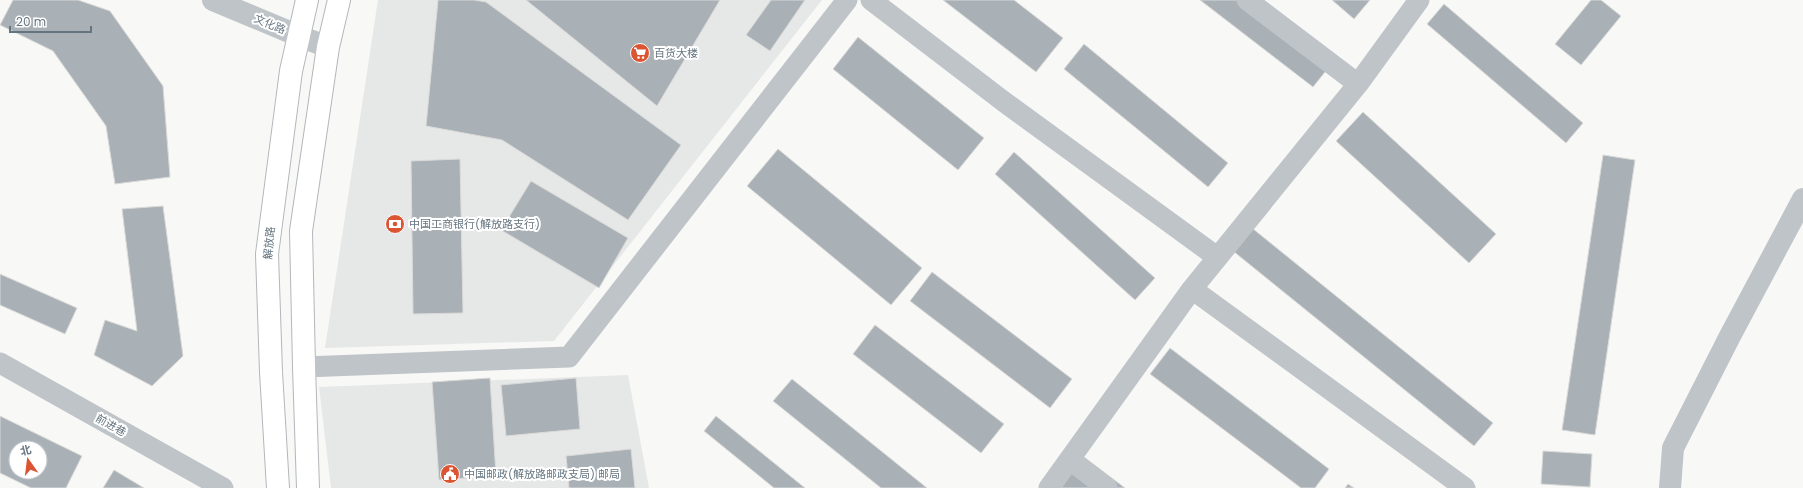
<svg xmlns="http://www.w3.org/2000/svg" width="1803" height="488" font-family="Poppins,'Noto Sans SC',sans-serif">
<rect width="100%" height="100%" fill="#f8f8f6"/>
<!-- built -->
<path fill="#e6e7e7" d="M378,0H822L554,341L325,348Z
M628,375L649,488H331L319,387Z"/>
<!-- building -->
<path fill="#a9b1b7" stroke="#dadad8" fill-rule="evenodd" d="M13,0H78L110,11L163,86L170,177L115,184L106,126L53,51L0,25Z
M438,0H474L486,2L681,145L628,220L502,140L426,126Z
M526,0H720L657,106Z
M771,0H805L770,51L746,35Z
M943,0H1014L1063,38L1036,72Z
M1200,0H1253L1333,62L1313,87Z
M1332,0H1370L1354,19Z
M1591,0H1601L1621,16L1581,65L1555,44Z
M1444,4L1583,123L1566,143L1427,24Z
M858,37L984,138L958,170L833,69Z
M1084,44L1228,163L1208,187L1064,69Z
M1363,112L1496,234L1469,263L1336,141Z
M778,149L922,268L891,305L747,186Z
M1014,152L1155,278L1135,300L995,174Z
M1603,155L1635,160L1595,435L1562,430Z
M460,159L463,313L413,314L411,161Z
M531,181L628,238L599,288L501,230Z
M163,206L183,356L152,386L94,355L105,320L137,331L122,209Z
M1252,228L1493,423L1474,446L1233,251Z
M932,272L1072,379L1050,408L910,301Z
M0,274L77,308L65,334L0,305Z
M875,325L1004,424L981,453L853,354Z
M1170,348L1329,469L1315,488H1301L1150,374Z
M490,378L496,476L439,480L432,382Z
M576,378L580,429L506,436L501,385Z
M792,379L927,488H881L773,401Z
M0,416L82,456L66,488H31L0,473ZM16,448H40V472H16Z
M716,416L805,488H774L704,431Z
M631,449L635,488H569L566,456Z
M1543,451L1592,454L1590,487L1541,484Z
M1084,457L1125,488H1063L1061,487Z
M114,470L144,488H103Z
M1348,484L1354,488H1345Z"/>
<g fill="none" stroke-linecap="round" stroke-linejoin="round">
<defs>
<path id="trunk" d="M278,488L271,372L267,254L291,71L307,0
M308,488L304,367L301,231L328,47L339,0"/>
</defs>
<!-- trunk casing -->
<use href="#trunk" stroke="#b3b7bb" stroke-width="24"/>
<!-- minor -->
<path stroke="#bfc4c8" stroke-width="21" d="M871,0L1003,101L1217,257
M1247,0L1358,84
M1192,289L1465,488
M0,363L223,488
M304,367L569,357L847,0
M1070,460L1107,488
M1049,488L1192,289L1358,84L1419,0"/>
<!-- tertiary -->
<path stroke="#bfc4c8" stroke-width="22" d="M213,0L299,36L328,47
M1670,488L1673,448L1730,336L1803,199"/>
<!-- trunk -->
<use href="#trunk" stroke="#fff" stroke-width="22"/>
</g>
<!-- icons -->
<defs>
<symbol id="supermarket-disc" viewBox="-11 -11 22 22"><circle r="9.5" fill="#dc5533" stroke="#fff"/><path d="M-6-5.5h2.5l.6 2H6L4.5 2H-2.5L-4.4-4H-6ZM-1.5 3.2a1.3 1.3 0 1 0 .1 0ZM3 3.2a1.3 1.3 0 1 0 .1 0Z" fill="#fff"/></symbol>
<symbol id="bank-disc" viewBox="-11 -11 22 22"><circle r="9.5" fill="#dc5533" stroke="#fff"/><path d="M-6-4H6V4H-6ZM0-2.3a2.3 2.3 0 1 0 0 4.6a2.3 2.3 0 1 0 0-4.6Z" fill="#fff"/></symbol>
<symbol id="civic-disc" viewBox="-11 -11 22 22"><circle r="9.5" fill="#dc5533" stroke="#fff"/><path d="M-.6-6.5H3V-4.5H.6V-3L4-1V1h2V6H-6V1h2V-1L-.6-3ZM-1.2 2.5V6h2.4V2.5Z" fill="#fff"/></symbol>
</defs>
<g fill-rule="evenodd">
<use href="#supermarket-disc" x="629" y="42" width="22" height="22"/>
<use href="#bank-disc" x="384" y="213" width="22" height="22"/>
<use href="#civic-disc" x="439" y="463" width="22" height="22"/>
</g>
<g text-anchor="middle" stroke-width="4" stroke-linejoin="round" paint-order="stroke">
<!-- street labels -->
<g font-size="11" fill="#657580" stroke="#fff">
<text transform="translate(270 24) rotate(23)" y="4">文化路</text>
<text transform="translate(269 243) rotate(-85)" y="4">解放路</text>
<text transform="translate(111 425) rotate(29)" y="4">前进巷</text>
</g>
<!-- poi labels -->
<g font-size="11" fill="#657580" stroke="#fff" text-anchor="start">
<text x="654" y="57">百货大楼</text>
<text x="409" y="228">中国工商银行(解放路支行)</text>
<text x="464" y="478">中国邮政(解放路邮政支局) 邮局</text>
</g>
</g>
<!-- north arrow -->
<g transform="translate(28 460) rotate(346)"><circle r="19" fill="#ffffff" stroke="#c1c8cc"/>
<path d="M0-3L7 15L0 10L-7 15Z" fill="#dc5533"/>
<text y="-6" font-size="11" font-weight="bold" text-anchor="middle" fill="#657580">北</text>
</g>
<!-- scale -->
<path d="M10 26v6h81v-6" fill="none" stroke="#657580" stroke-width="2"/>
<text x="16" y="26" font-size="12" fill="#657580" stroke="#ffffff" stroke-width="3" paint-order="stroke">20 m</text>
</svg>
